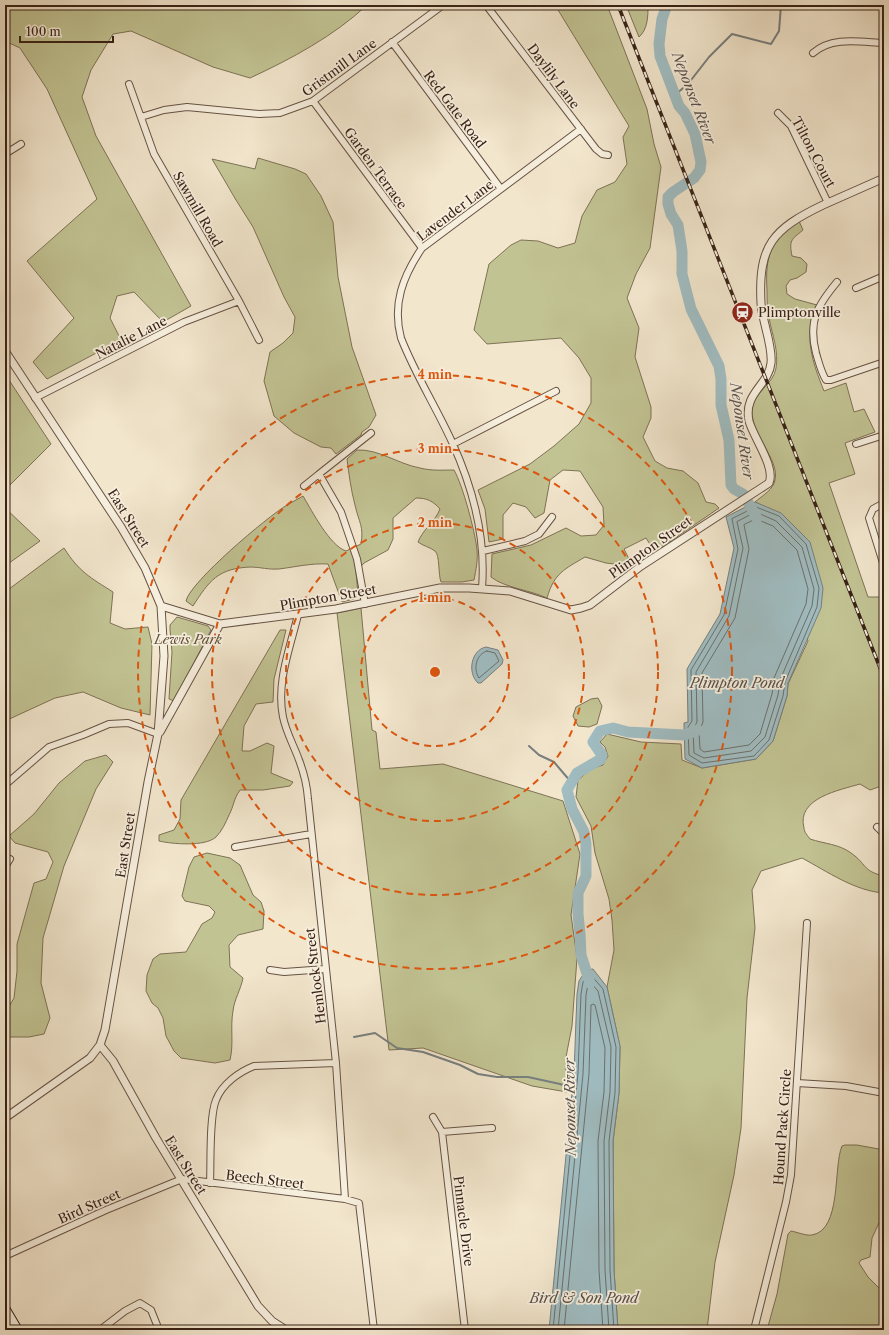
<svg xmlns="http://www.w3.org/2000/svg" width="889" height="1335" font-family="'Libre Caslon Text',serif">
<rect width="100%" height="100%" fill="#f2e6cd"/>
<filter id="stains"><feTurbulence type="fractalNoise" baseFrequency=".005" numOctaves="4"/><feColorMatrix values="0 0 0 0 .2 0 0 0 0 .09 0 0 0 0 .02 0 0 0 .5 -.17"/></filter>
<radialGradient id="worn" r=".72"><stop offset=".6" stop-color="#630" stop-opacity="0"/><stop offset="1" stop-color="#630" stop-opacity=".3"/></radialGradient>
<!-- green -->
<path fill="#c2c393" stroke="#7e7255" d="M5,5H367C334,36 291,59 250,78L213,67L131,31L113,34L91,70L82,97L96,136L191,306L163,322L134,292L117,296L110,318L121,340L47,379L33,362L74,318L27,261L97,199L47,89L20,48L5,41Z
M555,5H607L647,109L654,144L661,167L650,248L636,274L627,298L639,328L635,357L651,407V418L643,437L655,461L667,468L683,471L698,483L706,502L715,504L719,508L655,552L646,538L624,549L632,565L627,568L623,565L606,563L585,557C565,569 554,573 547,598C530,590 505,588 491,577L492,554L531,545L566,528L581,536L596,535L604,525L603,507L580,471L563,470L550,480L544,513L535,518L526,507L513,503L503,515V539L489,542L485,509L478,490L530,464L554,446L579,424L591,403V378L579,358L561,338L487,344L474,330L489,264L511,245L521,240L538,241L558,248L575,243L582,216L597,190L615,182L627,164L623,137L629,126Z
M626,5H648C648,16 648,29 639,37Z
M258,158L295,169L306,174L321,196L333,222L338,277L352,347L376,415L369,427L362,432L361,435L336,454L331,448L321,447L294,433L274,416L264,381L270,352L283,343L293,333L295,317L284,297L253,227L236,200L212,159L255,169Z
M799,221L803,230C791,240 789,240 792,256L801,258L807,264L806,272L797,278L790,280L786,286L787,294L795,299L817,305C803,336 812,361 824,391L846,383L854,412L864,409L875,432L845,443L855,474L829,483L868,597H884V785L870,790L860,784C840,790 796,798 804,828C804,832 808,836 810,839C825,844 839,844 851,853C867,864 862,871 884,876V893C855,891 828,872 802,858L761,871L752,890L755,928L747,998L741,1128L734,1175L715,1262L707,1330H618L614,1270L613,1141L619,1093L620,1047L607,987L614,950L612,920L609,899L595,853L591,826L576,797L578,780L591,769L603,765L608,756L605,747L600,742L607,734L641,742L681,744L682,760L702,768L756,759L773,741L787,696L788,684L808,641L761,505L755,502C762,496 774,489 775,480C780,460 750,433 752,409C753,393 774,384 776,368C779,351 772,334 769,318C767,309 767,299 767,290C765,257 770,240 799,221Z
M5,374L51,444L5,490Z
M357,450C379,449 398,464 420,468C432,471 442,470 454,470C463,486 475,531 477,550C478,560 476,570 474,580L462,582H441C438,574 440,555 435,551C430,547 423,546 418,542C423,529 435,522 440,509C433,501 427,498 416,498L393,518V539L388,550L364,563L356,572L358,594L354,599L342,602L328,564C311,563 295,567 279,569C269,570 260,567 251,567C218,568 209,581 193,606L186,601C190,582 267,517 287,505C292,502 298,499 303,496C312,511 330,546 346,551L361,544C364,526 359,523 355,505C351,490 349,475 347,459Z
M5,508L40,541L5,566Z
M64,548C79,572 91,578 113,592L110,623L125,629L148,627L152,644L150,715L121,708L83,692L55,698L5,721V592Z
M361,608L372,730L376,732L380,769L443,764L563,801L580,854L571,915L577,958L572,1026L566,1057V1071L570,1080L567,1092L532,1086L423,1048L389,1050L337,613Z
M177,617L208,626L211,630L174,701L169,699L172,652L170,630V625Z
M280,630H286L274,679L273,702L256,704L244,726L242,751H250L267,743L274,746L271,773L293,782L290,786L263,790H240C233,800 234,806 229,815C226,822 222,831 216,837C205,847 172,844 159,841V835L174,830L180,819L181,800Z
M598,698L602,706L597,724L589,727L578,726L573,716L576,707L591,699Z
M106,755L113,762L96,789L64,866L43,938L41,983L50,1018L44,1034L29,1037H5V1013L14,998L17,971V944L34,883L46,879L53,862L48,852L15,843L9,836L34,814L59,783L85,761Z
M207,853L230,858L240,865L253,895L261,902L264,911L263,929L238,935L229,945L230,967L243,978C241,989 234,1000 233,1011C230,1027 234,1044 230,1060L215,1063L181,1058L174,1051L166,1036L163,1018L158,1008L152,1003L146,991L147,975L153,959L160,954L186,952L202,924L212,918L215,912L209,906L185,901L182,896L189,867L194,857Z
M845,1145H857L884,1150V1212L872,1238L870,1257L861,1260L859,1263L868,1277L884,1293V1330H767L777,1294L788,1234L791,1231C797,1232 806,1236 812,1235C842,1230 833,1167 842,1146Z"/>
<!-- water -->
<path fill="#a0bdc2" stroke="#777f7e" d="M755,502L781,513L810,542L823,588L821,608L788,683L787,696L773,741L756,759L702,768L685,759L684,723L688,722L687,669L720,614L734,548L726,517Z
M486,647L498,650L503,660L502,664L481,683H478C467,673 471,650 486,647Z
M593,969L607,987L620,1046L619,1093L613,1141L614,1270L618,1330H549L574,1073L577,994L579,981L586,970Z"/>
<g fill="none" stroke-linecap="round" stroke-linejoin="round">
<!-- shore -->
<path stroke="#6c706c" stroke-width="1" d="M756,507L779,516L806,544L819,588L817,607L785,682L783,696L769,740L754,756L702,763L689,755L688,727L692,721L691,670L724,615L738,549L732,519Z
M756,512L776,521L802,547L814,589L812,606L780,680L778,695L765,737L751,751L704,758L694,753L693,730L697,722L696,672L729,616L743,548L737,522Z
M756,519L773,526L797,550L808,589L806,604L774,678L772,694L760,734L749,745L704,752L700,749L699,732L703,722L702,673L735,618L749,549L744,525Z
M487,651L495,653L499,661L479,678C473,669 476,654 487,651Z
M553,1330L578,1073L581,994L583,982L590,974L603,989L616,1047L615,1093L609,1141L610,1270L614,1330
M558,1330L583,1074L586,995L588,984L590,982L598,991L611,1047L610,1092L604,1141L605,1270L609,1330
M564,1330L589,1074L591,1005L593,1004L595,1005L605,1048L604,1092L598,1141L599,1270L603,1330"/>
<!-- stream -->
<path stroke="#777f7e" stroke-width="2" d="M676,94L688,84L709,57L732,34L771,44L779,31L781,5
M529,746L539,755L554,762L571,782
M354,1037L375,1033L397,1048L423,1052L460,1065L478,1074L497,1077H528L560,1084L574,1089"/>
<!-- river -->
<path stroke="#a0bdc2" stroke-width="11" d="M667,5L662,19L659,44L660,56L679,106L685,113L695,134L701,162L700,170L694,178L673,192L668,197V204L671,214L678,225L682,251V274L691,309L719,366L721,379V405L729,440L731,485L734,489L743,494L757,518
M590,983L581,955L580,934L578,914V893L586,876V844L584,832L572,809L567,790L577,773L601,759L602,755L593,742L600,731L613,728L628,732L684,735L698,730"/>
<defs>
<path id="minor" d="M486,5L596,149L602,154L608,155
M392,42L501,189
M813,53C832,36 860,42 884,43
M129,84L154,154L239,301L259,340
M313,101L422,248
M778,113L791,126L828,203
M141,117L164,110L187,107L259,114L280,113L313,101L443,5
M5,154L21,144
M837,282C817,306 808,321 816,353C819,363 821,372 826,380H831L884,362
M856,288L884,276
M35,398L184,322L239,301
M453,444L556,391
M856,444L884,435
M319,474L371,433
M304,486L319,474L341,512L357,559L365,604
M884,503L873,509L869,518L884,566
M483,551L525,541L539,534L552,517
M482,588C486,538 473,488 452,442C436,407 415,374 401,338C392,304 403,276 422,248L581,129
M298,615C290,648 276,683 283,717C286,732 294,746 299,760C304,773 307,785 308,799L336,1063L345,1199
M5,785L49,747L83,735L109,724L128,723L158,734
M877,827L884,834
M235,847L311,834
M5,867L10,859
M270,970L284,972L326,969
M797,1083L846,1086L884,1093
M433,1117L442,1132L465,1330
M442,1132L492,1128
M210,1183C211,1163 209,1116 216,1100C222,1084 239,1072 254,1066L336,1063
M5,1256L106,1210L182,1179L345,1199L359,1203L374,1330
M100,1330L125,1311L140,1303L151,1310L159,1330
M754,1330L786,1202L791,1175L807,923"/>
<path id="tertiary" d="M5,351L121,527L145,568L161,606L164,656L158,734L148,782L105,1030L100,1045L113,1061L156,1138L258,1306L272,1321L286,1330
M161,606L220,624L336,609L440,588H469L510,591L571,610L581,608L590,605L641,566L769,483C776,467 753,437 749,421C743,393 769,385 771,363C773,346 762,321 761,303C758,245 773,229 823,205C843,196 864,187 884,178
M160,732L220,624
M5,1118L90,1058L100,1045"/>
<path id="secondary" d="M5,1308L18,1330"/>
</defs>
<!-- minor casing -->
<use href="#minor" stroke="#675344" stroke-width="8"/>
<!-- tertiary casing -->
<use href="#tertiary" stroke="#675344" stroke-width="9"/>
<!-- secondary casing -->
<use href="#secondary" stroke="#392217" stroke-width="10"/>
<!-- minor -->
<use href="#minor" stroke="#f7efde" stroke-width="6"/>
<!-- tertiary -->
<use href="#tertiary" stroke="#f7efde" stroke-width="7"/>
<!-- secondary -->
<use href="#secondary" stroke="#f7efde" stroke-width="8"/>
<defs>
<path id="rail" d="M618,5L884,678"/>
</defs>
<!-- rail casing -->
<use href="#rail" stroke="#392217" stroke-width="3.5"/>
<!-- rail -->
<use href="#rail" stroke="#f7efde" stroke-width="2" stroke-dasharray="6" stroke-linecap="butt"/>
</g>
<!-- distance rings -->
<g fill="none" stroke="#df560d" stroke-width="2" stroke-dasharray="7 5">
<circle cx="435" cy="672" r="74"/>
<circle cx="435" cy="672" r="149"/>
<circle cx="435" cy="672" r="223"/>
<circle cx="435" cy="672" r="297"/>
</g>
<!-- icons -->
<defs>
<symbol id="station-disc" viewBox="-11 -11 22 22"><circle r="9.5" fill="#8f2418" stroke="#f7efde"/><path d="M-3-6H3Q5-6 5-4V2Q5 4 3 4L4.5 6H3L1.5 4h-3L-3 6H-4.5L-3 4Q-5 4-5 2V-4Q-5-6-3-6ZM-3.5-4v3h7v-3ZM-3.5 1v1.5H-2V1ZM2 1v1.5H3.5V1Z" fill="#fff"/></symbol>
</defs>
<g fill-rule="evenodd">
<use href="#station-disc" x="730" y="300" width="25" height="25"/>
</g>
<g text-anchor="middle" stroke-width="3.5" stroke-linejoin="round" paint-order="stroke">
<!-- street labels -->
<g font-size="13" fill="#392217" stroke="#f7efde">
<text transform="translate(339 67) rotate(-36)" y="5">Gristmill Lane</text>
<text transform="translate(554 76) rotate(53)" y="5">Daylily Lane</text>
<text transform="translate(455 109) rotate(53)" y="5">Red Gate Road</text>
<text transform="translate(814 152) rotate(62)" y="5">Tilton Court</text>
<text transform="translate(376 168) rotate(54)" y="5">Garden Terrace</text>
<text transform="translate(198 209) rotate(60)" y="5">Sawmill Road</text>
<text transform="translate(455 210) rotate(-37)" y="5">Lavender Lane</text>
<text transform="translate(131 337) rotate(-27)" y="5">Natalie Lane</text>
<text transform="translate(129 518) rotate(58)" y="5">East Street</text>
<text transform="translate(650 547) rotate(-35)" y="5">Plimpton Street</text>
<text transform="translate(328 597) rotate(-10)" y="5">Plimpton Street</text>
<text transform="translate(125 845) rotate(-81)" y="5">East Street</text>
<text transform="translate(315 976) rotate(-97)" y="5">Hemlock Street</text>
<text transform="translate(782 1127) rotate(-86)" y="5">Hound Pack Circle</text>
<text transform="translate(186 1165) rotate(58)" y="5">East Street</text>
<text transform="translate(265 1179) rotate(7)" y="5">Beech Street</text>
<text transform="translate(89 1206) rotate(-24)" y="5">Bird Street</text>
<text transform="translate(464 1221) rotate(83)" y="5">Pinnacle Drive</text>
</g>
<!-- poi labels -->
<g font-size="13" fill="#392217" stroke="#f7efde" text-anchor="start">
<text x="758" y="317">Plimptonville</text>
</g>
<!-- park labels -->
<g font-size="13" font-style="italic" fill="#62523c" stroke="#f7efde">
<text x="188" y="644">Lewis Park</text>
</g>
<!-- water labels -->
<g font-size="14" font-style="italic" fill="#58504a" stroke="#f7efde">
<text transform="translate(694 98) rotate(69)" y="5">Neponset River</text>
<text transform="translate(742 431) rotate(82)" y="5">Neponset River</text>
<text x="737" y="688">Plimpton Pond</text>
<text transform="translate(570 1107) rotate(-91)" y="5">Neponset River</text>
<text x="584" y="1303">Bird &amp; Son Pond</text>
</g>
</g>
<circle cx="435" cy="672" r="6" fill="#df560d" stroke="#f7efde" stroke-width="2"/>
<g font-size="12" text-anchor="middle" font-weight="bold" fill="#df560d" stroke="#f7efde" stroke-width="3.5" stroke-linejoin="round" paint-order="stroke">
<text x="435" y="379">4 min</text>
<text x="435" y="453">3 min</text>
<text x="435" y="527">2 min</text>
<text x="435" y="602">1 min</text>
</g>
<!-- margin -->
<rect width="889" height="1335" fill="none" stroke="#f2e6cd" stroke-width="20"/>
<rect x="6" y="6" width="877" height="1323" fill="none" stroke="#392217" stroke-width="2"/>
<rect x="10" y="10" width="869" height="1315" fill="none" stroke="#392217"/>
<!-- scale -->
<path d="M20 36v6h93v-6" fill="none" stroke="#392217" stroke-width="2"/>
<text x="26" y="36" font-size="12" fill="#392217" stroke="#f7efde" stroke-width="3" paint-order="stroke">100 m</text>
<rect width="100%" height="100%" filter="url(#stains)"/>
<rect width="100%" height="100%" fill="url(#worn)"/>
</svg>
